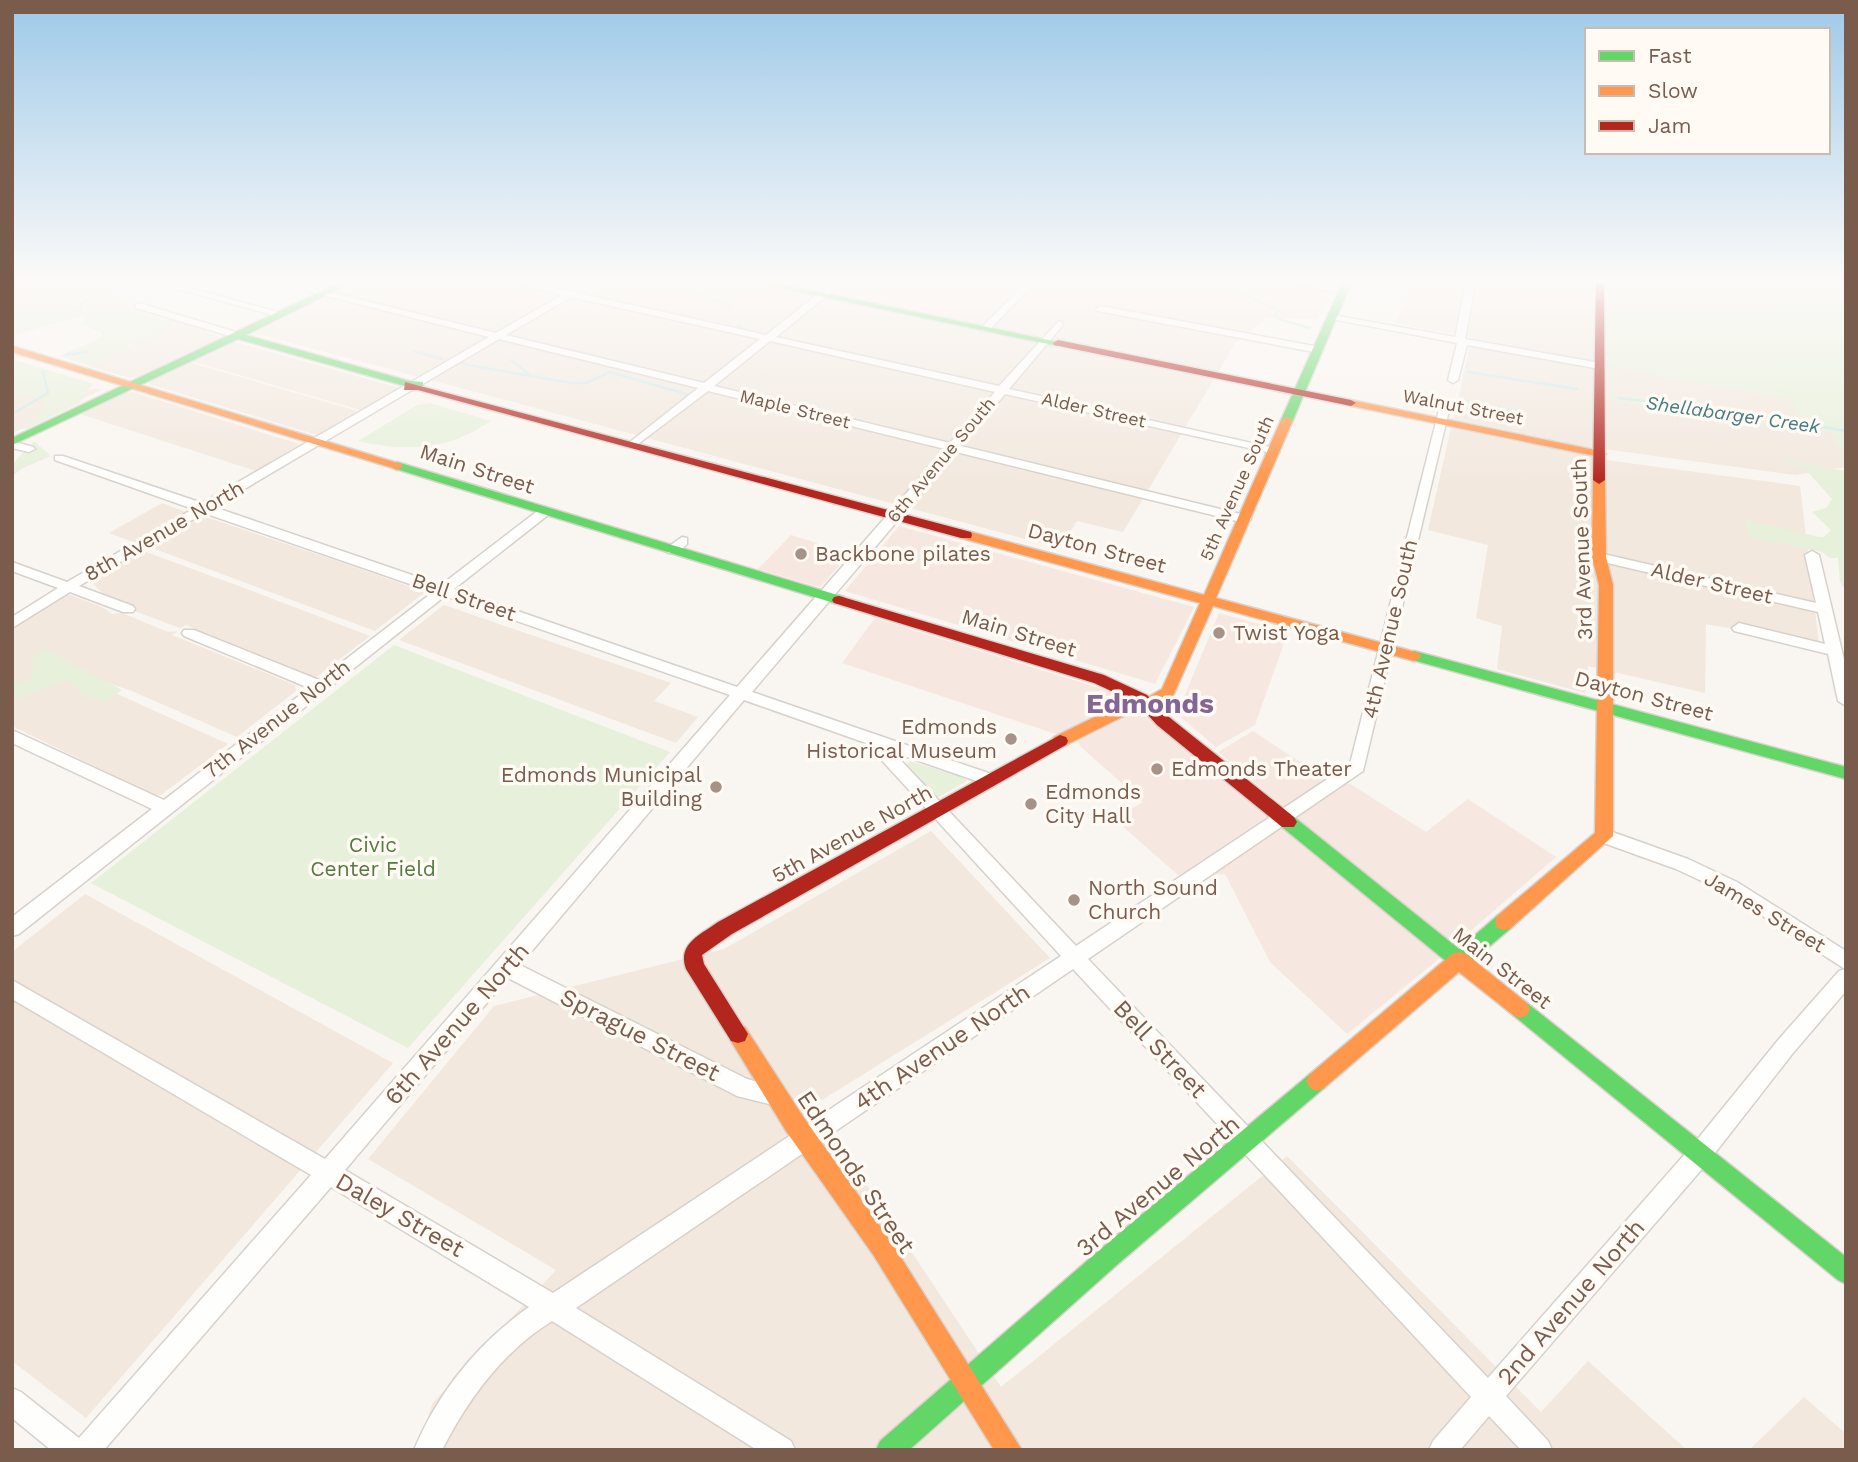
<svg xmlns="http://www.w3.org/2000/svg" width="1858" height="1462" font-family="'Work Sans',sans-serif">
<rect width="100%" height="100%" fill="#f9f5f0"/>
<!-- residential -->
<path fill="#f2e8de" d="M365,279H1336L1318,319L1267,318L1236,342L1123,532L1077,521L1059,548L254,333Z
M1406,279H1837L1846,302V467L1795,475L1582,446L1454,419L1469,349L1475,338L1395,323L1414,281Z
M166,318L201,328L219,338L136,377L130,378L88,366L132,346L119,342Z
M232,341L400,388L360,410L191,361Z
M188,362L358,411L317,435L149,384L148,381Z
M103,389L12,433V390Z
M133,392L299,444L256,471L80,414L123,393Z
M1451,428L1613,461L1800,486L1819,644L1706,624L1705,693L1588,666L1585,693L1497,669L1502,626L1476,618L1488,545L1428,530Z
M162,503L186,512L133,542L109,533Z
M200,515L337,561L425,592L375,631L147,546Z
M138,549L244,588L370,636L315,678L186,625L180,628L129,609L106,597L88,578Z
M68,594L104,608L112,614L122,613L168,632L178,631L172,635L295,685L296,691L237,737L132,691L102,681L104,688L228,744L161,795H154L12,726V626Z
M444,605L671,683L654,701L698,717L676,743L399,640Z
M931,831L1050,958L814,1105L1001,1387L1287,1156L1541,1412L1588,1361L1687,1450H418L432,1404L556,1270L368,1159L494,1006L724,949Z
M85,894L393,1063L86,1418L12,1361V952Z
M1804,1397L1846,1434V1450H1749Z"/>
<!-- commercial -->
<path fill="#f6e8e1" d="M899,526L1194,607L1155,684L845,591Z
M791,535L850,553L820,587L758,569Z
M1219,613L1288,632L1255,725L1216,747L1177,714Z
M875,618L1131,698L1440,958L1347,1034L1270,962L1225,874L1178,875L1114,819L1143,802L1081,747L1077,741L842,663Z
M1253,731L1297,760L1321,768L1355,787L1426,832L1468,799L1556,857L1460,940L1443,939L1218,752Z"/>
<!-- green -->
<path fill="#e7f0db" d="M12,279H87L134,304L128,308L172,322L146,338L128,343L129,348L91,366L59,356L103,337L100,332L81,324L86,319L82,316L12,335Z
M1600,279H1846V448L1837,445L1832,433L1825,431L1613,401L1611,393L1756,414L1797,418L1793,401L1788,399L1600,364Z
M12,359L94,384L83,393L80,403L28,428L16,430L49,410L43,406L48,400L12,391Z
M430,403L491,421C446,451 409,452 358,441L417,405Z
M34,441L51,456L23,468L12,476V465Z
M1780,459L1846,471V591L1840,582L1838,558H1830L1822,552L1747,536L1745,520L1819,537H1824L1831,530L1812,512L1826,508L1832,499L1808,472Z
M394,645L670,752L408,1048L91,883Z
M45,649L122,690L105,702L83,695L68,679L15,700L12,709V683L32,680L33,656Z
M910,761L963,777L967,781L933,800L905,766Z"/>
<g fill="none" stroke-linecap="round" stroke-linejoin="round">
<!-- stream -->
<path stroke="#d0e8ea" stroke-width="2.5" d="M685,279L694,293L732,306
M1209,279L1280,311L1276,314L1278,319L1310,328
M79,312L81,305L90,298V292
M738,325L742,328
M413,351L442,359
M66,355L87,352
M511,360L529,374
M462,364L572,383H586L610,372L686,394
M1468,372L1577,389
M1620,398L1754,415L1846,431
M12,414L48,393L43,372"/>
<defs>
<path id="street" d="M141,279H156L285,314L280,317Z
M260,279H276L496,333L562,295L499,279H516L766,335L837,279H847L776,337L999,386L1059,321L1062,322V326L1009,389L1279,449V453L1275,454L1005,394L961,446L1249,516L1251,519L1245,523L956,452L752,692L997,776L999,780L997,784L991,786L893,752L1076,946L1350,764L1441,402L1450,400L1451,402L1363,771L1088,959L1488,1378L1692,1146L1779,1039L1839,971L1845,969L1725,892L1676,869L1598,841L1595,836L1598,831L1604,829L1688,859L1737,882L1846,951V991L1793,1053L1708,1162L1506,1396L1548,1441L1552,1450H1521L1489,1416L1460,1450H1429L1433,1441L1471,1397L1073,969L576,1308L791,1441L795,1450H757L552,1321C502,1352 468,1399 442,1450H414C438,1392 478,1343 529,1307L331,1187L104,1450H51L12,1418V1388L21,1392L79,1438L311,1175L12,999V980L325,1159L730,695L445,596L19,934L12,936V917L152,809L12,743V730L164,800L309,688L184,636L182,633L184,630H194L319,680L433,592L204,513L79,586L133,606L135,609L133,612H123L70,592L12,628V617L58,588L12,571V562L67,582L193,509L55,460V456H63L202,503L404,386H412V390L214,507L441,585L540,509H548V515L454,589L737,687L945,449L708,391L634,447L628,444L630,442L698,388L499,339L421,385H413V381L489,337ZM571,297L760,339L704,383L506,335ZM770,341L995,392L950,443L714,386ZM744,700L866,743L1061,956L553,1293L345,1170L508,978L737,1096L777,1106L785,1103L788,1096L785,1089L747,1079L520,965Z
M1030,279H1039L988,331H982V327Z
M1274,279H1294L1349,291L1344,294Z
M1467,279H1476L1465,339L1600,363L1605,366L1600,369L1467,345L1458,380L1453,383L1448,380L1457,343L1327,318L1332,315L1455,337Z
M139,303L239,333L241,335L233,337L136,308L134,306Z
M1101,306L1319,347L1324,350L1319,353L1098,311L1096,309Z
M12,441L33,447L35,449L29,452L12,448Z
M682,537L687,538V544L678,553H668V547Z
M1812,551L1819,555L1846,668V706L1838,701L1828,654L1734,631L1732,628L1739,623L1825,644L1818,612L1599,561L1592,557L1599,553L1816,603L1805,555Z"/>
<path id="fast" d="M347,279H359L246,335L409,381L423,382V386H405L238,339L12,445V438Z
M738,279H757L1063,343L1058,346Z
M1344,279H1353L1293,420L1283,422L1281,420Z
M397,462L844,597L846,600L839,604L834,603L393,468L391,466Z
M1414,651L1846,767V779L1409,659L1407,656Z
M1288,815L1294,817L1459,949L1497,916L1504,914L1511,916L1513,922L1511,928L1466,966L1459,968L1452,966L1282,827L1279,822L1282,817Z
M1520,1000L1527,1003L1846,1257V1284L1838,1280L1513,1015L1510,1009L1513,1003Z
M1317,1071L1324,1074L1328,1081L1324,1088L1119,1263L909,1450H876L880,1441L1103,1247L1310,1074Z"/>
<path id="slow" d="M12,346L401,464L403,466L397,470L393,468L12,352Z
M1351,400L1600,451L1606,454L1600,457L1347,405V401Z
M1287,417L1293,420L1216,598L1419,653L1421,656L1419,659L1414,661L1213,606L1173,696L1156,707L1130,713L1066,745H1054L1052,741L1054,737L1121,704L1147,698L1162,689L1200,603L961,538V532H971L1204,595L1281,420Z
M1599,476L1605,480L1606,557L1613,585V836L1511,928L1504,930L1497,928L1495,922L1497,916L1595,833L1599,585L1592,557L1593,480Z
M1459,952L1466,954L1527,1003L1530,1009L1527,1015L1520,1018L1513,1015L1459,972L1324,1088L1317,1091L1310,1088L1306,1081L1310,1074L1452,954Z
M738,1025L745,1027L802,1115L890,1240L1022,1450H994L874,1256L786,1131L731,1041L728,1034L731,1027Z"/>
<path id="jam" d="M1596,279H1604L1605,480L1599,484L1593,480Z
M1058,340L1351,400L1356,403L1351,406L1054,345L1053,343Z
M405,382L971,532L972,535L971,538H961L418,390H404Z
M839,596L1104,675L1147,695L1169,717L1294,817L1297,822L1294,827H1282L1157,725L1137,703L1094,683L834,603L832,600L834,597Z
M1060,735L1066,737L1068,741L1066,745L732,934L702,955L704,964L748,1034L745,1041L738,1043L731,1041L686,969C677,944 700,935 718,922Z"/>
</defs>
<!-- street casing -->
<use href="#street" stroke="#d7d1cb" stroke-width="3"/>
<!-- fast casing -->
<use href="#fast" stroke="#d9d2cb" stroke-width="3"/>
<!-- slow casing -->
<use href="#slow" stroke="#d9d2cb" stroke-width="3"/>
<!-- jam casing -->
<use href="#jam" stroke="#d9d2cb" stroke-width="3"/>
<!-- street -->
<use href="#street" fill="#fefefd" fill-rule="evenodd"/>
<!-- fast -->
<use href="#fast" fill="#63d668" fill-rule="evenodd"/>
<!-- slow -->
<use href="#slow" fill="#ff974d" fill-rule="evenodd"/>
<!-- jam -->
<use href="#jam" fill="#b3261e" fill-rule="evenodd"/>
</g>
<!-- sky -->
<linearGradient id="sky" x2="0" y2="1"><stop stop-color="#9ec9e9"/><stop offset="0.58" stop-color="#fcfaf8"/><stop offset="1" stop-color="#fcfaf8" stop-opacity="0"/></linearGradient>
<rect width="1858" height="484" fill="url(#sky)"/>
<!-- markers -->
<g fill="#a69286" stroke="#fffaf3" stroke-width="2.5">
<circle cx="801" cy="554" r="7"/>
<circle cx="1219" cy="633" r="7"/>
<circle cx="1011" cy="739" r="7"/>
<circle cx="1157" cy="769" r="7"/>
<circle cx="716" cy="787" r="7"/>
<circle cx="1031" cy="804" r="7"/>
<circle cx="1074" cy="900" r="7"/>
</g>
<g text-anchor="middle" stroke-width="7" stroke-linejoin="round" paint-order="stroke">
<!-- far-street labels -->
<g font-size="18" fill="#7a5c4d" stroke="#fffaf3">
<text transform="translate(1463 407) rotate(11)" y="6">Walnut Street</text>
<text transform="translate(795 409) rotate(14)" y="6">Maple Street</text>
<text transform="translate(1094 410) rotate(13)" y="6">Alder Street</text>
<text transform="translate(941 460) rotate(-50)" y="6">6th Avenue South</text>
<text transform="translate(1237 488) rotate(-66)" y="6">5th Avenue South</text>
</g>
<!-- far-water labels -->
<g font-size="19" font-style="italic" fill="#437c86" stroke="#fffaf3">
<text transform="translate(1733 414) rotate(8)" y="7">Shellabarger Creek</text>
</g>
<!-- street labels -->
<g font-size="21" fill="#7a5c4d" stroke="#fffaf3">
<text transform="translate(477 469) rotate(18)" y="7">Main Street</text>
<text transform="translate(164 531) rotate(-30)" y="7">8th Avenue North</text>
<text transform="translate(1097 548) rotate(15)" y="7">Dayton Street</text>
<text transform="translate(1582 549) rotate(-92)" y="7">3rd Avenue South</text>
<text transform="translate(1712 583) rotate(13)" y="7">Alder Street</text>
<text transform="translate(464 597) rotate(19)" y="7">Bell Street</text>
<text transform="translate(1390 629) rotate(-77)" y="7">4th Avenue South</text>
<text transform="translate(1019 633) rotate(17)" y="7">Main Street</text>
<text transform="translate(1644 696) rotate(15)" y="7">Dayton Street</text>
<text transform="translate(277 719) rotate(-38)" y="7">7th Avenue North</text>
<text transform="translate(852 834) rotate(-29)" y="7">5th Avenue North</text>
<text transform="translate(1765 912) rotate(31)" y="7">James Street</text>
<text transform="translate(1502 968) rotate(38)" y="7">Main Street</text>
</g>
<!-- poi labels -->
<g font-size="21" fill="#7a5c4d" stroke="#fffaf3" text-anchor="start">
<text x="815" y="561">Backbone pilates</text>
<text x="1233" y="640">Twist Yoga</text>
<text x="997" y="734" text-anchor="end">Edmonds<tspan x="997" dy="24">Historical Museum</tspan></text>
<text x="1171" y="776">Edmonds Theater</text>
<text x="702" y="782" text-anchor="end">Edmonds Municipal<tspan x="702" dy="24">Building</tspan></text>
<text x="1045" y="799">Edmonds<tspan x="1045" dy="24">City Hall</tspan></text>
<text x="1088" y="895">North Sound<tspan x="1088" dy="24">Church</tspan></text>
</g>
<!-- park labels -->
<g font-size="21" fill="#537a41" stroke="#fffaf3">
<text x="373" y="852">Civic<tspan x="373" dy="24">Center Field</tspan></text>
</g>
<!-- near-street labels -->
<g font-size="24" fill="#7a5c4d" stroke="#fffaf3">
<text transform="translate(457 1024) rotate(-49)" y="8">6th Avenue North</text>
<text transform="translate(640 1035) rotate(27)" y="8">Sprague Street</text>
<text transform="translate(942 1047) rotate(-34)" y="8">4th Avenue North</text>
<text transform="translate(1160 1049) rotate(47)" y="8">Bell Street</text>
<text transform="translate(856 1172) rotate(56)" y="8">Edmonds Street</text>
<text transform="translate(1158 1186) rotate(-40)" y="8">3rd Avenue North</text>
<text transform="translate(400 1215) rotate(30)" y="8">Daley Street</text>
<text transform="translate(1571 1302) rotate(-49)" y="8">2nd Avenue North</text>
</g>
<!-- district labels -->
<g font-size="28" font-weight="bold" fill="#846695" stroke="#fffaf3">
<text x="1150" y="713">Edmonds</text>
</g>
</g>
<!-- border -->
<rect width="1858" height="1462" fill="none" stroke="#7a5c4d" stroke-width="28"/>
<!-- legend -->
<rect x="1585" y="28" width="245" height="126" fill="#fffaf3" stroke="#cabbb1" stroke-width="2"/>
<rect x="1599" y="51" width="35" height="10" fill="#63d668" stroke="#cabbb1" stroke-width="2"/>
<text x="1648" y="63" font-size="21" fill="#7a5c4d">Fast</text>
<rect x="1599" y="86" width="35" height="10" fill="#ff974d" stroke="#cabbb1" stroke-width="2"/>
<text x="1648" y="98" font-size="21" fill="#7a5c4d">Slow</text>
<rect x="1599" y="121" width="35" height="10" fill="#b3261e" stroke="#cabbb1" stroke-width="2"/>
<text x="1648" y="133" font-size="21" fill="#7a5c4d">Jam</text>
</svg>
